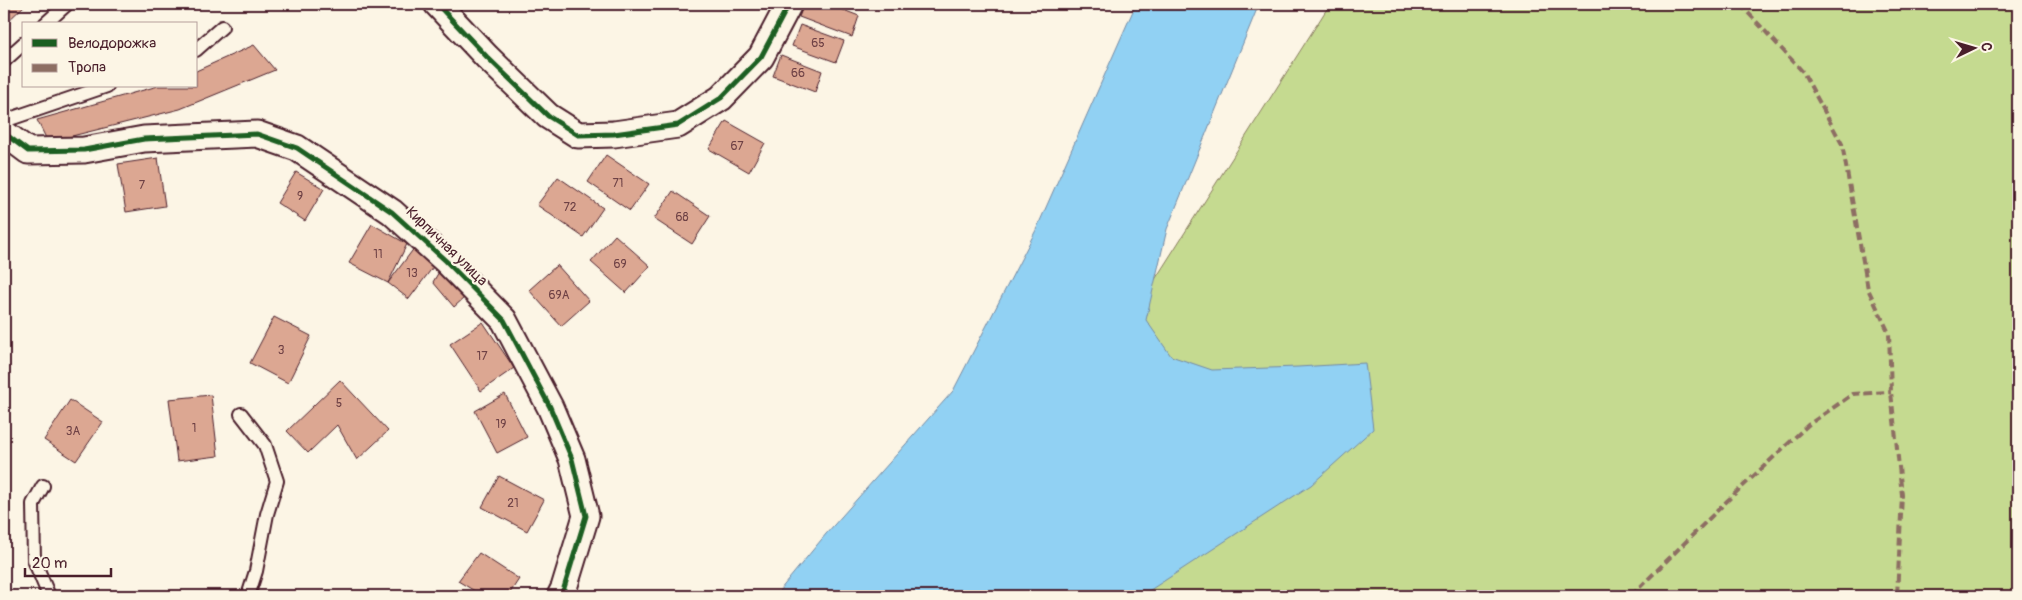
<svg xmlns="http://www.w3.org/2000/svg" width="2022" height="600" font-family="Pangolin,sans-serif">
<rect width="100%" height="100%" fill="#fcf5e5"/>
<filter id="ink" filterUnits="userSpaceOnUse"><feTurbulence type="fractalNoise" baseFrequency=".02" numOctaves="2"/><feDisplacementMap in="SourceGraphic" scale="10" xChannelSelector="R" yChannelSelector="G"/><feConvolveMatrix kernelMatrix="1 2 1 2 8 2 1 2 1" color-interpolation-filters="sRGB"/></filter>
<g filter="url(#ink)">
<!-- green -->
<path fill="#c5da90" stroke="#887c5e" d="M1330,4H2018V596H954Z"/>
<!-- water -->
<path fill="#91d1f3" stroke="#758aa3" d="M1136,4H1259L1167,229L1146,320L1171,356L1212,370L1298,367L1365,363L1373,429L1311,485L1141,596H775L826,534L953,391L1036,230Z"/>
<!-- building -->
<path fill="#dca792" stroke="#4a1f2b" d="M4,4H26L4,25Z
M804,4H828L859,16L852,37L799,17Z
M800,25L844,41L836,62L792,46Z
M254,45L275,70L180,109L48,142L37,120L158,86H196V71Z
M781,55L822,71L815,92L773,76Z
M726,121L765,143L749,172L709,149Z
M606,155L649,184L630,211L588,182Z
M158,158L165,206L126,212L118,164Z
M296,172L324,189L305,221L277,203Z
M558,177L603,208L583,237L537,205Z
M673,191L710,216L692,244L654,219Z
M372,224L407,244L388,283L349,263Z
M615,235L650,266L626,293L591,262Z
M415,247L436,263L409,299L388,283Z
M557,265L589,301L561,326L529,290Z
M440,270L464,298L454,307L433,282Z
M274,317L311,336L288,383L250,363Z
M483,322L514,368L481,391L450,344Z
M340,380L388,431L357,460L337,425L308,453L287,431Z
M505,394L527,437L497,453L475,411Z
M211,395L218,456L177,461L169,399Z
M70,400L103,422L76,461L44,440Z
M499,476L544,500L527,531L482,507Z
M479,553L519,579L508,596H483L458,581Z"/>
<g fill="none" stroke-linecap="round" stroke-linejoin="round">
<defs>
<path id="service" d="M45,24L67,4
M196,50L222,27
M4,61L24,43
M4,121L107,86
M241,414L265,445L277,481L267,514L256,571L248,596
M43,486L33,504L34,560L49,596"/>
<path id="minor" d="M437,4L487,57L548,116L578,135L614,134L678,125L721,98L761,57L789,4
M4,133L28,151L84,150L144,139L257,134L297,148L392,212L446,261L504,320L550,407L572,459L586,516L564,588L560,596"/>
</defs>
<!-- service casing -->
<use href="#service" stroke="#4a1f2b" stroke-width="16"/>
<!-- minor casing -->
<use href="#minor" stroke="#4a1f2b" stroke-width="29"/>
<!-- service -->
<use href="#service" stroke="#fcf5e5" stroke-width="12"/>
<!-- minor -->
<use href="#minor" stroke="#fcf5e5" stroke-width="25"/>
<!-- quiet -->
<path stroke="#8d6e63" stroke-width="4" stroke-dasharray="8 4" stroke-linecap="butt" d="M1740,4L1803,72L1842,144L1868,289L1889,333L1891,392L1902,495L1897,596
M1631,596L1727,501L1808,425L1853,394L1891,392"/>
<defs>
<path id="cycleway" d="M437,4L487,57L548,116L578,135L614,134L678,125L721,98L761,57L789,4
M4,133L28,151L84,150L144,139L257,134L297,148L392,212L446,261L504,320L550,407L572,459L586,516L564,588L560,596"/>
</defs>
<!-- cycleway casing -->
<use href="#cycleway" stroke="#fcf5e5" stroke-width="8"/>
<!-- cycleway -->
<use href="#cycleway" stroke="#1b5e20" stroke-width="5"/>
</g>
</g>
<g text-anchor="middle" stroke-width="4.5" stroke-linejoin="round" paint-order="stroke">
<!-- number labels -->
<g font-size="12" fill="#6e4145">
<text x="818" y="47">65</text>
<text x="798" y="77">66</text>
<text x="737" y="150">67</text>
<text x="618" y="187">71</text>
<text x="142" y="189">7</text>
<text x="300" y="200">9</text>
<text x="570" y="211">72</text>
<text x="682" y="221">68</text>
<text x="378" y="258">11</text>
<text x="620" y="268">69</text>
<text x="412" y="277">13</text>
<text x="559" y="299">69А</text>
<text x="281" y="354">3</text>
<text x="482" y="360">17</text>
<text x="339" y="407">5</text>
<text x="501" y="428">19</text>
<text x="194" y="432">1</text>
<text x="73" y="435">3А</text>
<text x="513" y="507">21</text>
</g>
<!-- street labels -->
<g font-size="15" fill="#4a1f2b" stroke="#fcf5e5">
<text transform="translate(447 246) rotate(44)" y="5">Кирпичная улица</text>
</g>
</g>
<!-- margin -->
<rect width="2022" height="600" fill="none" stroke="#fcf5e5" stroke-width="20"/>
<rect x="10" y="10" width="2002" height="580" fill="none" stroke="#4a1f2b" stroke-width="2" filter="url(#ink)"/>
<!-- legend -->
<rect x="22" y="22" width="175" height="65" fill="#fcf5e5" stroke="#b59f9b"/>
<rect x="32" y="39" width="25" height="8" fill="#1b5e20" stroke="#b59f9b"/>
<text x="68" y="48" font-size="15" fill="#4a1f2b">Велодорожка</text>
<rect x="32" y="64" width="25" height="8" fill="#8d6e63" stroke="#b59f9b"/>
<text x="68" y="72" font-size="15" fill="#4a1f2b">Тропа</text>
<!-- north arrow -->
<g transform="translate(1974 48) rotate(85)" stroke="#fcf5e5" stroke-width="4" paint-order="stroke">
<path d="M0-4L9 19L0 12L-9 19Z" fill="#4a1f2b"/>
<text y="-8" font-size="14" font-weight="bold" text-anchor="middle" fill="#4a1f2b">С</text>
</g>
<!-- scale -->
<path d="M25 568v8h86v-8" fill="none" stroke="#4a1f2b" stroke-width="2.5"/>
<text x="32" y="568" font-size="15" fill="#4a1f2b" stroke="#fcf5e5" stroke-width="4" paint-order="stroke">20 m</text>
</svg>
